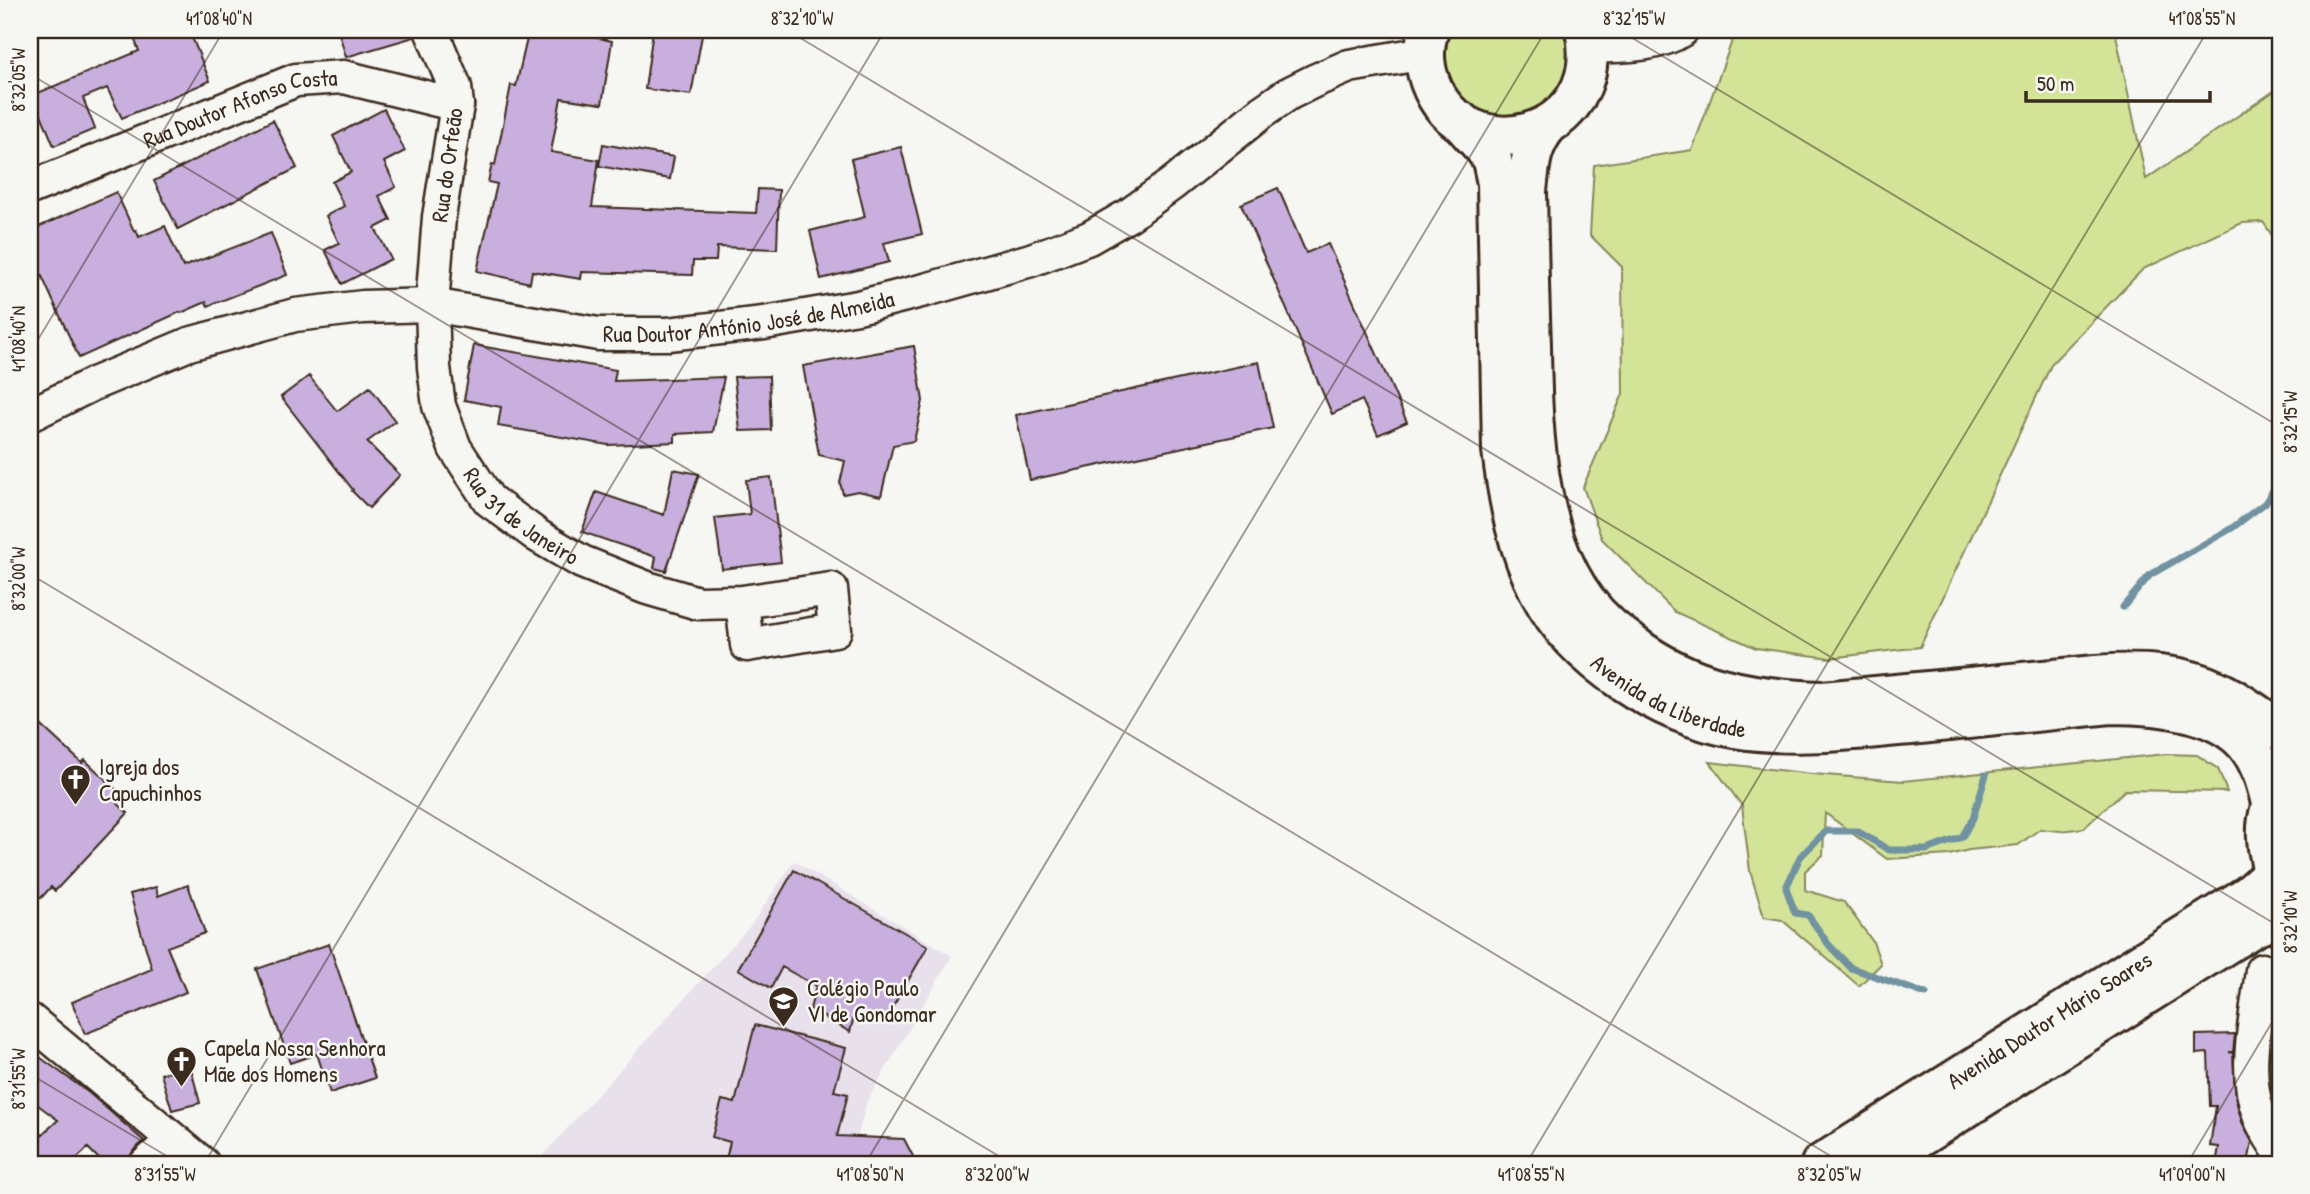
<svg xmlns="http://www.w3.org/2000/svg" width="2310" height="1194" font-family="'Patrick Hand',sans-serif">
<rect width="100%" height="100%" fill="#f6f6f2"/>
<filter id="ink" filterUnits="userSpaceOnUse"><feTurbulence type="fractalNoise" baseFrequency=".0143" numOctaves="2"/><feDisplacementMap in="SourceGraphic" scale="14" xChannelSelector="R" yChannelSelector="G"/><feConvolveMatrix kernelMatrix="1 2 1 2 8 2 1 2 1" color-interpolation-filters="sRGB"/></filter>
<g filter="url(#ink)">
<!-- built -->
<path fill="#e8e1ec" d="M794,861L952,956L867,1101L850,1164H535L751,925Z"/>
<!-- green -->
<path fill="#d3e498" stroke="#87875b" stroke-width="2" d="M1445,30H1570V76L1544,111L1503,121L1463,106L1442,69Z
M1736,30H2115L2146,179L2280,87V247L2263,222L2242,223L2143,269L2052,363L1920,647L1830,658L1756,648L1675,612L1602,539L1583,487L1623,394L1622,267L1590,235L1594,165L1692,150Z
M2166,754L2197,755L2218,769L2227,792L2125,790L2084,828L2060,831L2040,829L2018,845L1969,850L1949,855L1887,859L1825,813L1823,855L1805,871V890L1844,902L1873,942L1881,964L1859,986L1782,920L1764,917L1750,871L1742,806L1710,762L1812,774L1903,781Z"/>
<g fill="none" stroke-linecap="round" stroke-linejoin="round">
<!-- stream -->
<path stroke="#7192a0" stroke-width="7" d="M2123,607L2150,575L2232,528L2265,503L2280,480
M1926,994L1851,968L1829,945L1808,915L1795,913L1786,888L1800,857L1826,831H1857L1889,850H1927L1962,837L1973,818L1986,775"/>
</g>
<!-- building -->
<path fill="#c9afdd" stroke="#3b2a1e" stroke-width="2" d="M131,30H189L210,81L122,118L107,88L83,98L95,129L54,146L33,95L139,51Z
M338,30H413L414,37L346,57Z
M529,30L557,35L558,30H564L612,41L602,104L561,98L551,152L599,160L592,207L756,213L758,189L779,190L777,249L717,247L716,261H693L692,275L582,272L581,279L532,271L530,283L477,271L497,184L488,182L492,164L495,165L511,85L516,86Z
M653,30H703L691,95L645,89Z
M384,109L405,151L384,162L396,187L379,196L391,220L375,228L391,259L342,284L325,250L339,243L326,216L344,206L332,182L351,172L333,136Z
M273,120L297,168L178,229L154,181Z
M603,144L674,157L670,179L599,166Z
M901,147L922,234L884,243L889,262L821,279L810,231L865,217L851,159Z
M1278,188L1306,253L1328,244L1407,422L1378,435L1362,400L1332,414L1241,204Z
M116,192L134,231L136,230L139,237L165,226L183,267L271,233L287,275L208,306L206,302L181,313L180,312L79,358L30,250V231Z
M474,345L616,370L614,381L724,377L713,432L675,434V442L608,445L498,426L501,407L464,400Z
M914,346L923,401L914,441L893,445L881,496L858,491L843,494L840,483L845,461L819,455L803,366Z
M1259,362L1273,428L1030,480L1016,415Z
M309,376L337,411L370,387L395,421L367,442L400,475L369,508L352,491L353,490L281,397Z
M769,376L771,430L740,431L734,377Z
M673,469L699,474L666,571L654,568L656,557L582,532L596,492L664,515Z
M771,477L781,562L722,569L715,518L750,514L746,480Z
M30,715L82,763L85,760L121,794L115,801L128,813L55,891L51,887L41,898L30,888Z
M794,870L928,946L883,1024L856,1009L850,1032L810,1009L816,986L782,967L771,988L738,969Z
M188,885L205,933L167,947L186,992L85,1034L72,1002L152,969L130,894L156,887L158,896Z
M329,944L375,1078L330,1093L317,1054L290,1063L257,969Z
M755,1025L846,1048L834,1091L848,1094L837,1136L904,1139L917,1164H725L730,1142L712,1137L722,1100L735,1103Z
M2235,1034L2233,1052H2229L2233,1053L2236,1100L2242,1122L2252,1142L2248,1164H2216L2219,1147L2210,1146L2216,1106H2210L2208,1053L2196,1054V1035Z
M30,1050L89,1093L144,1141L133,1151L127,1164H104L88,1148L71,1164H30V1146L58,1120L30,1099Z
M2270,1051H2280V1117L2272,1094Z
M190,1065L200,1103L172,1110L161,1074Z"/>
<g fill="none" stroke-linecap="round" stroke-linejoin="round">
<defs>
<g id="minor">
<path id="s1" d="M431,30L455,87L457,105L439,217L432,305L434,367L439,406L455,448L489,500L538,536L582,562L647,588L698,603L742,602L747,645L835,630L831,589L742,602"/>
<path d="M1589,47C1621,45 1654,48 1682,30"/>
<path id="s2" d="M30,188L296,80L344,77L457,105"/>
<path id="s3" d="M30,415L93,384L189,344L295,315L363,307L432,305L598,334H668L764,323L858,307L929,289L1031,260L1089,238L1129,215L1172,184L1262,112L1288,94L1314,81L1349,66L1425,53"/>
<path d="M2262,970C2257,1016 2242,1070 2259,1115C2264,1129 2272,1140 2280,1152"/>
<path d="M30,1020L203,1164"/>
<path d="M146,1164L173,1140"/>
</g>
<g id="major">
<path d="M1429,30C1423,47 1424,65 1430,82C1464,175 1609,140 1585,30"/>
<path id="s4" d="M1459,120L1485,149L1492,160L1497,183L1502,450C1508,500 1517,548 1540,593C1575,661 1661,715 1735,728C1796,738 1859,730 1920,724C1983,717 2047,711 2110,704C2153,704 2215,708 2246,744C2260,761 2266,782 2271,803"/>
<path d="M1547,126C1530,148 1530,164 1527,191C1528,243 1529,294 1531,345C1532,435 1536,561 1608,625C1615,632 1625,638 1633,645C1689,688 1753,699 1823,701L2096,675C2138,672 2180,672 2220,692C2241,702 2260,717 2280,730"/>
<path d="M2280,790C2260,818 2265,855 2280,885"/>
<path id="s5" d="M1821,1164L2250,894L2266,880L2272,868"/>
<path d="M1877,1164L2225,945L2254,927L2280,917"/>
</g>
</defs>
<!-- minor casing -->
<use href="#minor" stroke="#3b2a1e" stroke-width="37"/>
<!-- major casing -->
<use href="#major" stroke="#3b2a1e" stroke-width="44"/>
<!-- minor -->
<use href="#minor" stroke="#f6f6f2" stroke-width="32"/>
<!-- major -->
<use href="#major" stroke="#f6f6f2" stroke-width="38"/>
</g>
</g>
<!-- ticks -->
<path fill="none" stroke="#3b2a1e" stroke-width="2" stroke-opacity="0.45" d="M787,30L2280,927M1619,30L2280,427M30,74L1844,1164M30,353L224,30M30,574L1012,1164M30,1074L180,1164M204,1164L885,30M865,1164L1546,30M1526,1164L2208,30M2187,1164L2280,1009"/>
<!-- icons -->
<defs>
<symbol id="church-pin" viewBox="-11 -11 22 30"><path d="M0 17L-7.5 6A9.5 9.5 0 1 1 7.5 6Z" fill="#3b2a1e" stroke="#f6f6f2"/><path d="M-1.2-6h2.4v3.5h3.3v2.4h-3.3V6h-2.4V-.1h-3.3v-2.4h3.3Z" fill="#fff"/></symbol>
<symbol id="school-pin" viewBox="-11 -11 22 30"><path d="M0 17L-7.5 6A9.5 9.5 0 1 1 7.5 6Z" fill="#3b2a1e" stroke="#f6f6f2"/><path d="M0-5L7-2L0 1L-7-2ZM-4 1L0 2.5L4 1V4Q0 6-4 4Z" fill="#fff"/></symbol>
</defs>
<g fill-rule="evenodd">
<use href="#church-pin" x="58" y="762" width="35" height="47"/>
<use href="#school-pin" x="766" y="984" width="35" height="47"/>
<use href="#church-pin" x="164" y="1044" width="35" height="47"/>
</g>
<g text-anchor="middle" stroke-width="5" stroke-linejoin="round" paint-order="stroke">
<!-- street labels -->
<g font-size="23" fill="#3b2a1e" stroke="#f6f6f2">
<text dy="8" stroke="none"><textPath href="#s2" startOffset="226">Rua Doutor Afonso Costa</textPath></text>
<text transform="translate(447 165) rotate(-82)" y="8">Rua do Orfeão</text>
<text dy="8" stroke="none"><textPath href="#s3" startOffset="742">Rua Doutor António José de Almeida</textPath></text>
<text dy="8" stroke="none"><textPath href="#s1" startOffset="525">Rua 31 de Janeiro</textPath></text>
<text dy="8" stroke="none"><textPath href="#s4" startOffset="662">Avenida da Liberdade</textPath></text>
<text dy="8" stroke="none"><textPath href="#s5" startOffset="270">Avenida Doutor Mário Soares</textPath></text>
</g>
<!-- poi labels -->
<g font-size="23" fill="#3b2a1e" stroke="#f6f6f2" text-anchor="start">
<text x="99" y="775">Igreja dos<tspan x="99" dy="26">Capuchinhos</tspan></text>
<text x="807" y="996">Colégio Paulo<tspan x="807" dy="26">VI de Gondomar</tspan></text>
<text x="204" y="1056">Capela Nossa Senhora<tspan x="204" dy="26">Mãe dos Homens</tspan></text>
</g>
</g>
<!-- margin -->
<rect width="2310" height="1194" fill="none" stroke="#f6f6f2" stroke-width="77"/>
<!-- scale -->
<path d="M2026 91v10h184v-10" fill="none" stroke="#3b2a1e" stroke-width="3.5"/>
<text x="2037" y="91" font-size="21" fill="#3b2a1e" stroke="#f6f6f2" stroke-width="5" paint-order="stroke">50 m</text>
<rect x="38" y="38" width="2234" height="1118" fill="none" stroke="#3b2a1e" stroke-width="2.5"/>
<g font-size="18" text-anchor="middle" fill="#3b2a1e">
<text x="219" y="25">41°08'40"N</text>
<text x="802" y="25">8°32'10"W</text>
<text x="1634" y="25">8°32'15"W</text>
<text x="2202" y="25">41°08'55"N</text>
<text transform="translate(19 80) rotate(-90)" y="6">8°32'05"W</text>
<text transform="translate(19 339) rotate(-90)" y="6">41°08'40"N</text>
<text transform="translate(2291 422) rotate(-90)" y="6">8°32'15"W</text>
<text transform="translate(19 579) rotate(-90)" y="6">8°32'00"W</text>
<text transform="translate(2291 922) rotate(-90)" y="6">8°32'10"W</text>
<text transform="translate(19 1079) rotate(-90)" y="6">8°31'55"W</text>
<text x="165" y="1181">8°31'55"W</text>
<text x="870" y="1181">41°08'50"N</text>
<text x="997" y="1181">8°32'00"W</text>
<text x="1531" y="1181">41°08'55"N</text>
<text x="1829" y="1181">8°32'05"W</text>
<text x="2192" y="1181">41°09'00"N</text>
</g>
</svg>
